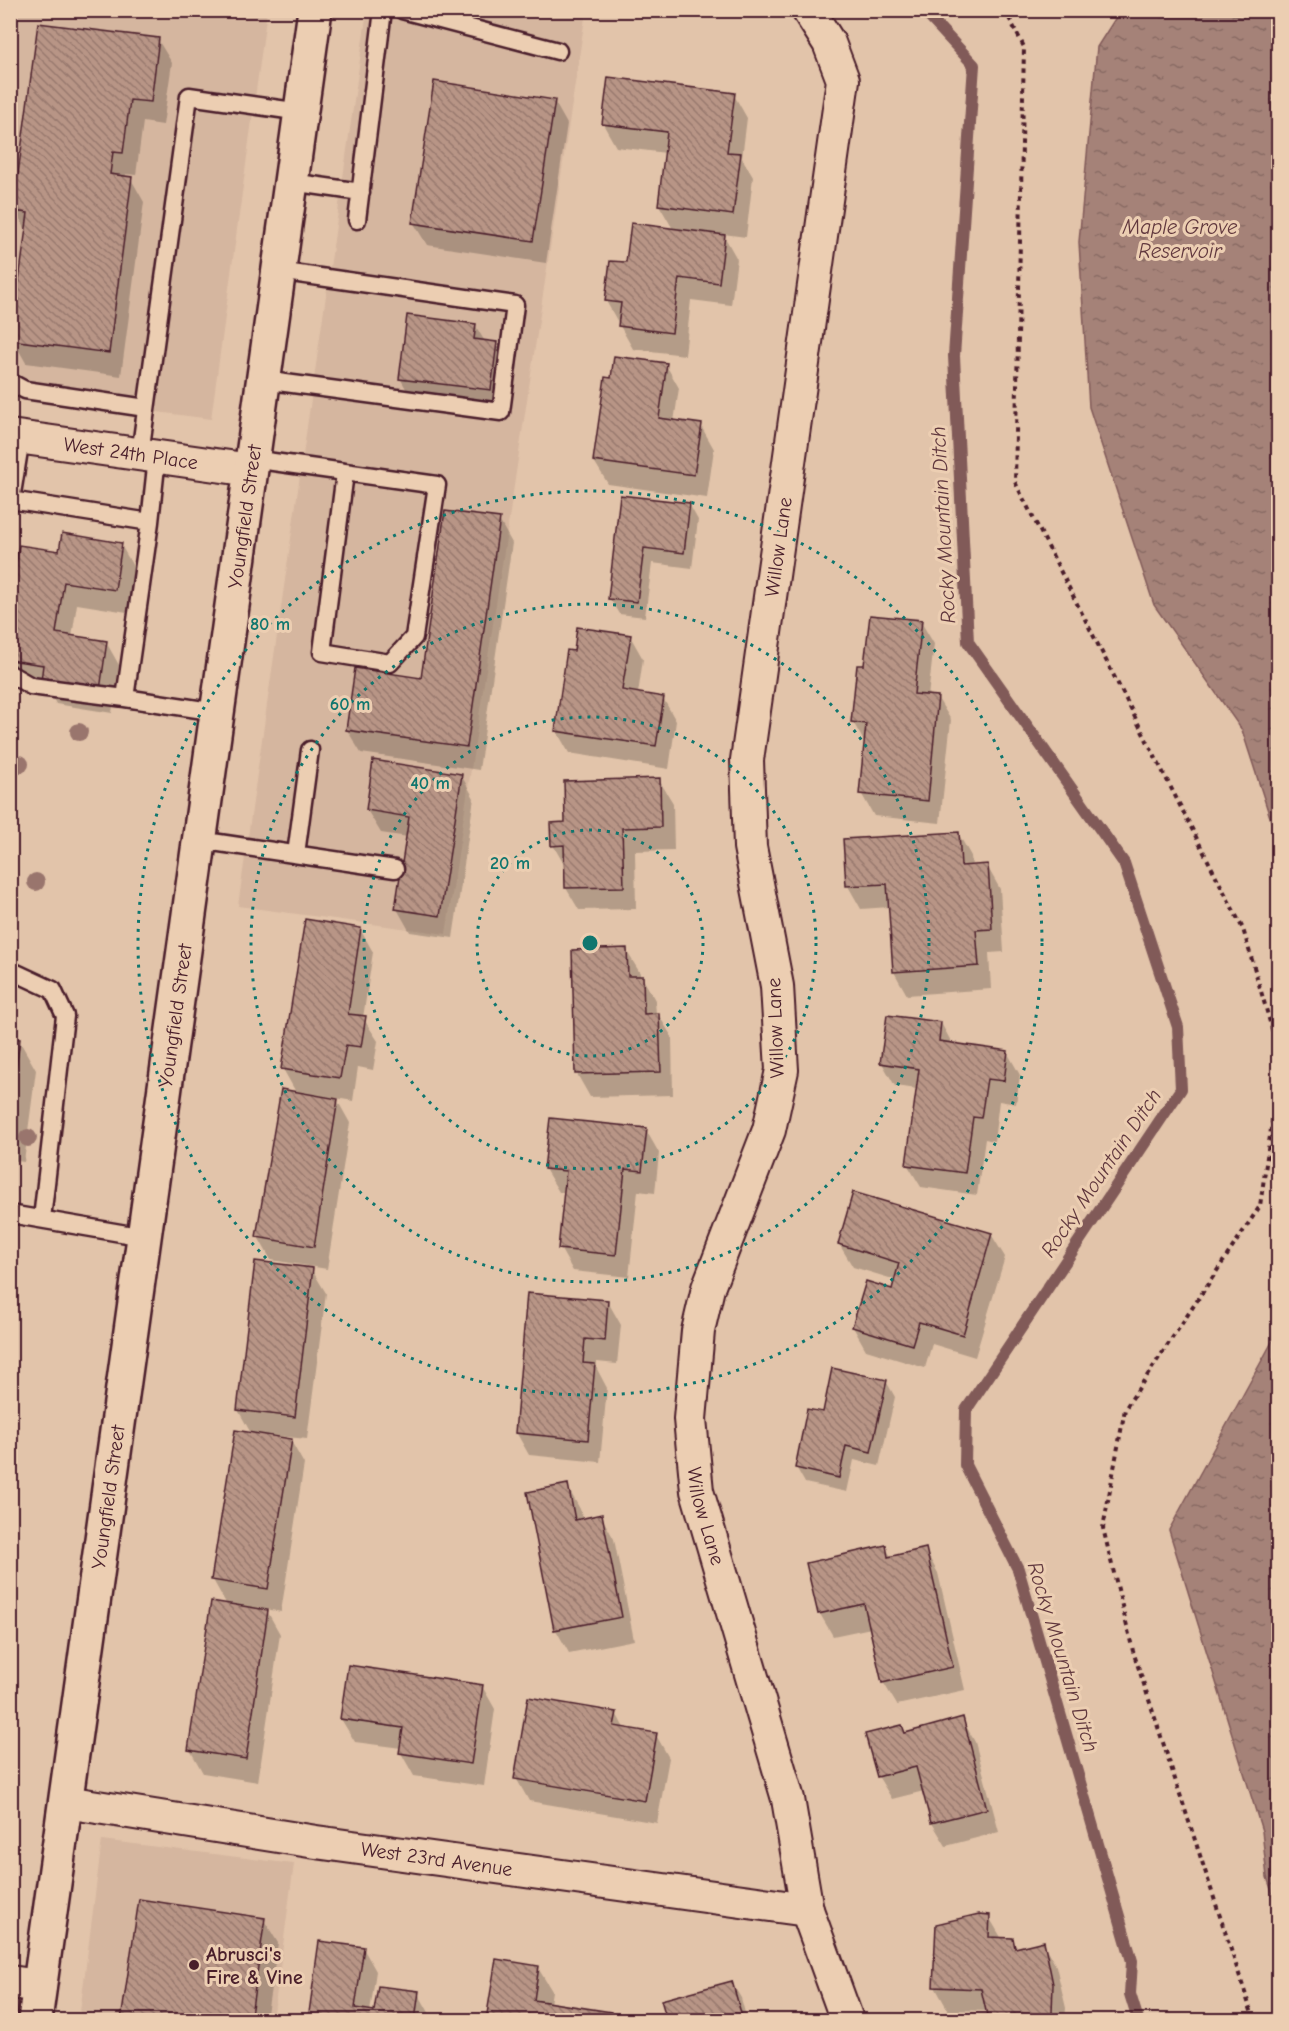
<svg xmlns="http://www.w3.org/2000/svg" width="1289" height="2031" font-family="'Comic Neue',sans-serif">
<defs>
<pattern id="water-ripples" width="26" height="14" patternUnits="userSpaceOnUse" patternTransform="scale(1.5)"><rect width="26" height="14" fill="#a58278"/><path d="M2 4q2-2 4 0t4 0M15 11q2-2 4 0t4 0" fill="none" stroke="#886a63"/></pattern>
<pattern id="building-back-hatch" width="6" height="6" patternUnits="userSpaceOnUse" patternTransform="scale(1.5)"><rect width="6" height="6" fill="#b89586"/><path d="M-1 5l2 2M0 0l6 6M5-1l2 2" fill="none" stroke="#98796e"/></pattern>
</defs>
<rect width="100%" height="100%" fill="#e2c4aa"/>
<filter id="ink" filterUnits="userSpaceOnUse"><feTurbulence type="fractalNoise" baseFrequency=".0167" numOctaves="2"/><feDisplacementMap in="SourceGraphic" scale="12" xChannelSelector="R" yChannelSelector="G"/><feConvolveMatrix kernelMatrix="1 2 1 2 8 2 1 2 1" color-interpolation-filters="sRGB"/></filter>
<g filter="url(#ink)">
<!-- built -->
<path fill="#d5b69f" d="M11,11H267L211,419L11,393Z
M367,11H586L446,934L238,906Z
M102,1840L294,1864L273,2020H79Z"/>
<!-- water -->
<path fill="url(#water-ripples)" stroke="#815a59" stroke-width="1.5" d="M1120,11H1278V842L1242,730L1154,605L1089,407L1079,242L1097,47Z
M1278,1331V1910L1267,1877L1262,1831L1169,1530Z"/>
<!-- shadow -->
<path fill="#0003" d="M158,40L172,63L163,125L143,122L136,175L126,174L125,178L131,179L144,202L121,376L26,363L13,340L27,232L15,210Z
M734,95L747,118L742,158L753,177L746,237L723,234L737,259L731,305L691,300L685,355L633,349L606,301L627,264L673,229L659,205L666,153L616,147L603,124Z
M554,101L567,124L546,263L427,245L413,222Z
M475,325L484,340L496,343L505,359L499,405L409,394L400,378Z
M666,365L679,388L674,422L701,426L714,449L707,498L608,484L594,461L612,379Z
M622,496L689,504L698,520L692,568L652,563L645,617L619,614L610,599Z
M499,520L512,543L479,770L361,753L347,730L422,680Z
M121,545L134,568L127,612L77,604L72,637L106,642L119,665L112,713L56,704L46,686L10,671V612L60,553Z
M921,622L934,644L928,697H937L951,720L940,823L874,816L861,793L866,745L853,722L865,667Z
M630,636L643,659L638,694L663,698L676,721L669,769L569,753L556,730L575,653Z
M461,775L474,798L453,938L410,932L397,909L408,837L381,833L367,810Z
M659,780L673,803L674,850L635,851L636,909L579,910L566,888V868L553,845L567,824Z
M958,833L971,856L972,867L987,866L1000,889L1004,952L989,953L991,989L907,995L894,972L890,907L861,909L848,886Z
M360,929L373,952L363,1018L378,1041L373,1070L358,1067L353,1101L336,1098L350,1123L327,1269L271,1260L258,1237L297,1094L283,1069Z
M626,950L640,973V977H642L655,1000L656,1014H658L672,1037L673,1095L590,1097L577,1074L573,951Z
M941,1023L953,1045L1007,1052L1020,1075L1016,1104L999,1101L994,1141L985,1139L977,1195L921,1187L907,1164L917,1089L895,1086L882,1063Z
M10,1039L19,1040L36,1070L24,1162L10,1160Z
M646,1130L659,1153L655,1193L638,1191L629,1277L573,1271L560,1248L566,1192H559L545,1169Z
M991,1234L1005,1257L975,1357L932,1344L925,1368L866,1350L853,1327L893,1291L896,1280L853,1267L839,1244Z
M312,1270L326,1293L307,1439L277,1436V1439L291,1441L304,1464L281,1612L266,1609L280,1634L258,1782L203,1773L190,1750L227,1605L213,1580L252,1435L238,1410Z
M608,1302L621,1325L617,1364L597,1362V1369L607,1388L600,1462L529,1455L516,1432Z
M886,1381L895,1397L879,1466L854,1460L847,1492L805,1483L796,1467L824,1414Z
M567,1486L580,1509L583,1520L601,1516L614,1539L634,1640L569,1653L556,1630L528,1493Z
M885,1547L892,1558L925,1550L938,1573L965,1690L897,1705L883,1682L871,1628L833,1636L820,1614Z
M482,1686L495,1709L484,1786L414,1776L401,1753V1748L355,1742L341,1719Z
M616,1713L625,1730L656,1735L669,1758L657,1823L529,1801L516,1778Z
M962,1719L975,1742L999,1832L946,1846L932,1823L924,1791L892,1799L878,1776L902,1727L906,1734Z
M140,1901L264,1920L278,1943L266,2020H122Z
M989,1917L1002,1939H1012L1017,1949L1043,1943L1056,1966L1066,2008L1065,2020H989L987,2011L948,2010L935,1987Z
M320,1942L363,1948L376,1971L370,2012L375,2013L418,1993L431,2016V2020H310Z
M497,1961L538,1968L552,1991L550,2004L610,2013L614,2020H487Z
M732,1983L741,1998L747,2020H668L663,2001Z"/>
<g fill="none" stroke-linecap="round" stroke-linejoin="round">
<!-- stream -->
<path stroke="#815a59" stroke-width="12" d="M923,10L974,65L954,356L968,642L1124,863L1178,1027L1181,1089L966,1410L965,1465L1018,1569L1132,1961L1130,1994L1138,2020"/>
</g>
<!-- building -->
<path fill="url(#building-back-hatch)" stroke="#4a1f2b" stroke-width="1.5" d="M38,23L159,38L151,102L130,100L123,153L113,152L110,174L132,177L109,353L11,340L28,213L13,211Z
M608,77L735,93L727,152L741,153L733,215L658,205L667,132L602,124Z
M434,81L555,100L533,241L412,223Z
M631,223L725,235L719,283L679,278L672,333L618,326L621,303L605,301L610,261L626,262Z
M407,315L476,324L474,339L497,342L491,390L399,379Z
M614,356L667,363L659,418L702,424L694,475L593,461L605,377L611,378Z
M620,495L690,503L684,553L644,548L637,602L608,599Z
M445,511L500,518L467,747L346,730L355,668L421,678Z
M62,533L122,543L115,590L64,582L56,633L107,641L100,690L41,681L43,665L10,660V602L19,545L59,551Z
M870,615L922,620L914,694L938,696L928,801L859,794L866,724L851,722L857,665H864Z
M577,627L631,635L622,690L664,697L656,746L555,731L567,650L574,651Z
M373,760L462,774L440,916L395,909L409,817L366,810Z
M660,778L661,827L622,828L624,887L565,888L564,845L551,846L550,823L565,822L564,781Z
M959,832L961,866L988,864L992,929L976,930L979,966L893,972L887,884L846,886L843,839Z
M305,919L361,928L348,1014L366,1016L361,1047L346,1045L340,1078L281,1069Z
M627,948L628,976H643L644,1014L659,1013L661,1072L575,1074L572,950Z
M887,1015L941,1022L939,1041L1008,1051L1004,1081L987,1079L981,1118L973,1117L965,1173L906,1165L919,1069L880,1063Z
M10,1038L20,1039L10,1114Z
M281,1089L338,1099L314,1247L256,1237Z
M550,1118L647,1128L642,1171L625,1169L616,1255L558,1249L566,1171L544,1169Z
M853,1192L992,1233L963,1335L919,1322L912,1345L852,1327L866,1281L892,1289L899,1263L838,1244Z
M255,1261L313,1268L295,1417L237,1410Z
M527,1293L608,1300L605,1341L585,1339L583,1363L595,1364L588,1440L515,1433Z
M832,1368L887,1380L871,1452L846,1446L839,1478L795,1468L807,1409L823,1412Z
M235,1430L292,1439L268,1589L211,1580Z
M568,1484L575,1520L602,1514L622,1617L554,1630L527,1492Z
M886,1545L888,1557L926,1548L953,1667L882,1683L864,1604L818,1614L806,1563Z
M211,1601L268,1610L246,1759L188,1750Z
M348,1665L483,1685L471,1764L399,1753L403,1728L340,1719Z
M528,1697L617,1712L614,1726L657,1733L645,1801L514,1779Z
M963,1717L987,1809L931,1823L916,1767L877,1777L865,1734L902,1725L905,1733Z
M139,1899L265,1918L251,2015L231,2012L229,2020H121Z
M979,1914L990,1915L989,1937L1013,1938L1015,1948L1044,1941L1053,1984L1052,2013L1053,2020H988L981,1989L933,1987L936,1924Z
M319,1941L364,1947L355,2008L374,2011L378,1986L419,1991L415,2020H308Z
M496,1959L539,1966L534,2000L611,2012L610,2020H486Z
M732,1981L743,2020H667L661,2000Z"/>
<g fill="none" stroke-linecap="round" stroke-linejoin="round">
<defs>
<path id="lane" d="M402,10L558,51
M291,182L361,192
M357,220L383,10
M263,380L501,412L515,305L278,271
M10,382L25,390L146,408
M140,454L189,96L301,112
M252,459L437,485L414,637L390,663L322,652L345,473
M10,500L150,522L125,698L217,712
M11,500L21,438
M150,522L157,457
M10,674L31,686L125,698
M199,840L395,869
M296,854L310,750
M10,970L53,990L65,1016L42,1219
M10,1214L144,1237"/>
<g id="street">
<path id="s1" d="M808,10L829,43L843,80L747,760L750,847L777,986L782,1070L769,1130L708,1288L698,1331L690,1419L697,1491L788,1799L807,1910L847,2020"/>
<path id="s2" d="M10,436L251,470"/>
<path id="s3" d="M66,1802L316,1842L807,1910"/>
<path d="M10,1982L40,1986"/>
</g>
<g id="secondary">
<path id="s4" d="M35,2020L315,10"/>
</g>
</defs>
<!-- lane casing -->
<use href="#lane" stroke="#4a1f2b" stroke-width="21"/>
<!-- street casing -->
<use href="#street" stroke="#4a1f2b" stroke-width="36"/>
<!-- secondary casing -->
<use href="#secondary" stroke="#4a1f2b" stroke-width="38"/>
<!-- path -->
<path stroke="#4a1f2b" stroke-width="4" stroke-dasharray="4.5 4.5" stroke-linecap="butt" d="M1005,10L1024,47L1015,482L1243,929L1278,1050
M1254,2020L1133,1651L1103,1528L1125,1409L1260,1206L1278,1080"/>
<!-- lane -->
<use href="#lane" stroke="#ecceb2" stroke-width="16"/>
<!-- street -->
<use href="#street" stroke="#ecceb2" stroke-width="32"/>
<!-- secondary -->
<use href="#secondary" stroke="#ecceb2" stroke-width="33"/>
</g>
<!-- trees -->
<g fill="#99756d">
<circle cx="79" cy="732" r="9"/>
<circle cx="20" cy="764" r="9"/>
<circle cx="36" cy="882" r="9"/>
<circle cx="28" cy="1138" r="9"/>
</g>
</g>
<!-- distance rings -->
<g fill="none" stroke="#0f766e" stroke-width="3" stroke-dasharray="3 6">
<circle cx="590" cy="943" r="113"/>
<circle cx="590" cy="943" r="226"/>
<circle cx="590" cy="943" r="339"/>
<circle cx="590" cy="943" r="452"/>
</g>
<!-- markers -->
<circle fill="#4a1f2b" stroke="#ecceb2" stroke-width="2" cx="194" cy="1965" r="6"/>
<g text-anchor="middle" stroke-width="6" stroke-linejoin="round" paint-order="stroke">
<!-- street labels -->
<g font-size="20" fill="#4a1f2b" stroke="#ecceb2">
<text dy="7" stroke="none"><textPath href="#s2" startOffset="122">West 24th Place</textPath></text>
<text dy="7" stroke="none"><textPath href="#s4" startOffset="1518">Youngfield Street</textPath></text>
<text transform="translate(778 547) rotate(-82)" y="7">Willow Lane</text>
<text dy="7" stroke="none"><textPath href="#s4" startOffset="1014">Youngfield Street</textPath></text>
<text transform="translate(775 1028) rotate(-92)" y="7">Willow Lane</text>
<text dy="7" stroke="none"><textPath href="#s4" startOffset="528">Youngfield Street</textPath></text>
<text dy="7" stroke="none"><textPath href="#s1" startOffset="1540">Willow Lane</textPath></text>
<text dy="7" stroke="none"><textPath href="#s3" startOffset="375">West 23rd Avenue</textPath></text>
</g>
<!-- poi labels -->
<g font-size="20" font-weight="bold" fill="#4a1f2b" stroke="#ecceb2" text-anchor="start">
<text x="206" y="1961">Abrusci's<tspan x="206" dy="23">Fire &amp; Vine</tspan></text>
</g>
<!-- water labels -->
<g font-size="21" font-style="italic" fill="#61383e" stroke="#ecceb2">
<text x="1180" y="234">Maple Grove<tspan x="1180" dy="24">Reservoir</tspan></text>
<text transform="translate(943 525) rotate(-93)" y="7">Rocky Mountain Ditch</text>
<text transform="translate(1101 1173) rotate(-56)" y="7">Rocky Mountain Ditch</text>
<text transform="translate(1063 1657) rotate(73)" y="7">Rocky Mountain Ditch</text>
</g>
</g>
<circle cx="590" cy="943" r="9" fill="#0f766e" stroke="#ecceb2" stroke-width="3"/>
<g font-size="18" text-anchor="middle" font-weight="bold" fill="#0f766e" stroke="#ecceb2" stroke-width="6" stroke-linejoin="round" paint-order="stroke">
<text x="270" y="630">80 m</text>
<text x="350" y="710">60 m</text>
<text x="430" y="789">40 m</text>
<text x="510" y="869">20 m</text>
</g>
<!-- margin -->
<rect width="1289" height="2031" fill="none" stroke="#ecceb2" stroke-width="36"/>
<rect x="18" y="18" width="1253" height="1995" fill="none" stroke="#4a1f2b" stroke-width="2" filter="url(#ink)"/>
</svg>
